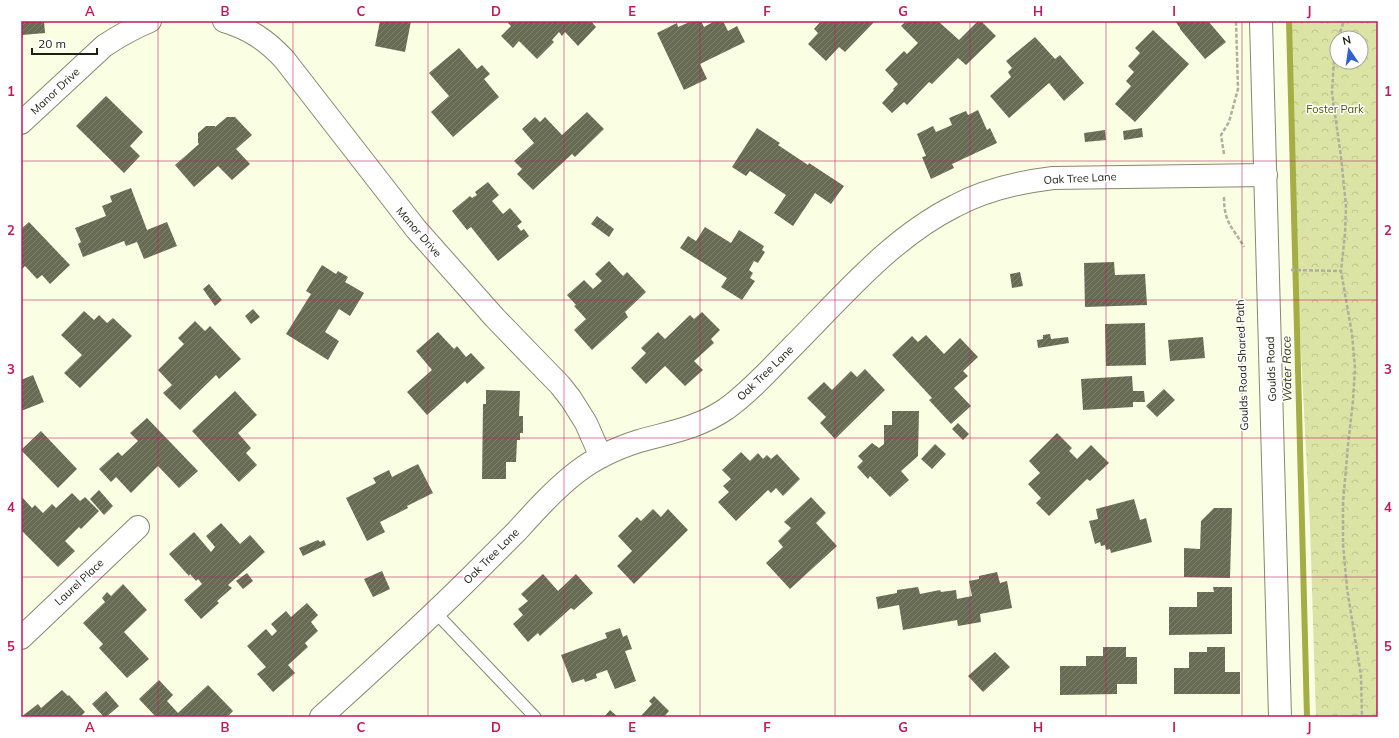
<svg xmlns="http://www.w3.org/2000/svg" width="1399" height="738" font-family="Mulish,sans-serif">
<defs>
<pattern id="park-crowns" width="20" height="18" patternUnits="userSpaceOnUse"><rect width="20" height="18" fill="#dce4a5"/><path d="M2 6a3 3 0 1 1 6 0M12 15a3 3 0 1 1 6 0" fill="none" stroke="#bcc38d"/></pattern>
<pattern id="building-hatch" width="6" height="6" patternUnits="userSpaceOnUse"><rect width="6" height="6" fill="#686b54"/><path d="M-1 1l2-2M0 6l6-6M5 7l2-2" fill="none" stroke="#818372"/></pattern>
</defs>
<rect width="100%" height="100%" fill="#fafee3"/>
<!-- park -->
<path fill="url(#park-crowns)" fill-rule="evenodd" d="M1289,21H1378V717H1316L1310,527L1292,181ZM1337,38H1361V62H1337Z"/>
<g fill="none" stroke-linecap="round" stroke-linejoin="round">
<!-- stream -->
<path stroke="#a4ae44" stroke-width="6" d="M1289,21L1307,717"/>
</g>
<!-- building -->
<path fill="url(#building-hatch)" d="M21,21H44L45,33L22,35L23,38H21Z
M380,21H411L405,52L375,46Z
M510,21H591L596,27L578,46L565,32L562,36L559,32L552,40L554,42L537,59L519,41L513,48L501,36L511,26L508,23Z
M692,21H701L704,27L715,21H723L728,31L737,26L745,42L700,64L707,79L684,90L657,33L677,23L678,27Z
M821,21H875L845,52L839,47L826,61L808,44L818,33L814,29Z
M906,21H938L959,40L978,21H981L996,36L966,65L958,58L932,84L929,82L907,105L904,102L892,113L882,103L894,90L893,89L898,84L885,70L904,51L907,54L918,43L901,26Z
M1175,21H1208L1226,42L1205,59L1180,29V28Z
M1153,30L1189,64L1135,122L1115,104L1131,86L1126,81L1134,72L1128,66L1140,53L1135,48Z
M1035,37L1055,59L1060,55L1084,83L1064,101L1049,83L1009,118L990,96L1011,77L1008,72L1012,68L1006,61Z
M459,48L477,69L482,65L490,74L484,79L499,97L453,137L431,112L449,96L429,73Z
M106,96L143,132L130,146L140,156L124,173L76,126Z
M978,110L987,130L990,128L997,143L952,164L954,168L931,179L922,157L926,156L917,134L933,126L936,132L952,125L949,118L966,111L968,115Z
M587,112L604,129L575,157L572,154L533,190L517,174L522,169L514,161L534,143L522,129L535,117L540,122L545,117L562,135Z
M227,117H235L252,135L236,149L250,164L232,180L218,166L194,187L175,165L199,144L198,143V133L206,126H215V127Z
M757,128L780,143L778,145L808,165L809,163L844,186L831,204L815,193L793,226L774,213L786,195L750,171L746,176L732,167Z
M1142,128L1143,137L1124,140L1123,131Z
M1105,130L1106,140L1085,142L1084,133Z
M488,182L499,195L492,201L503,214L510,208L522,222L517,226L521,231L524,229L529,236L498,261L471,227L467,230L452,211L470,196L472,198L477,195L475,192Z
M131,188L147,230L167,222L177,246L144,259L137,242L126,246L124,241L83,257L78,244L81,242L75,228L106,216L102,206L112,202L110,196Z
M597,216L614,229L609,237L591,224Z
M29,222L70,265L50,284L42,275L37,279L25,266L22,269L21,268V229Z
M705,227L731,243L739,230L764,246L762,250L765,252L758,263L754,261L749,270L753,273L750,278L755,281L742,300L721,287L727,278L680,248L688,236L696,241Z
M609,261L623,276L627,272L646,292L625,312L628,317L592,350L574,330L586,319L574,306L576,305L567,295L584,280L593,289L602,281L595,274Z
M1114,262L1115,275L1145,274L1147,305L1085,307L1084,263Z
M322,265L336,274L338,271L348,277L345,282L364,293L350,316L339,309L325,332L339,341L328,360L286,334L311,294L306,291Z
M1020,272L1023,286L1012,288L1010,274Z
M209,284L222,300L215,306L203,289Z
M253,309L260,317L251,324L245,316Z
M84,311L94,320L99,315L107,323L113,318L132,336L80,388L64,373L82,355L61,335Z
M702,312L720,330L711,339L714,343L694,361L703,370L685,386L665,366L646,384L631,368L646,353L641,348L658,332L665,339L690,315L694,319Z
M195,321L205,331L210,326L241,359L219,379L216,375L180,410L163,393L172,385L158,370L184,344L178,338Z
M1145,323L1146,365L1106,366L1105,324Z
M438,332L454,349L457,346L466,357L471,353L485,368L467,384L465,381L427,415L407,392L432,370L416,351Z
M1050,334L1051,339L1068,337L1069,343L1038,348L1037,340L1043,339V335Z
M926,335L944,354L960,338L978,357L963,371L968,376L954,388L971,406L951,424L929,400L932,398L892,355L912,336L918,342Z
M1203,337L1205,358L1170,361L1168,340Z
M865,369L885,390L835,439L820,423L826,417L807,398L824,382L832,390L851,371L857,377Z
M33,375L44,402L21,411V380Z
M1132,376L1133,391H1144L1145,402H1133V407L1083,410L1081,379Z
M1164,389L1175,400L1157,417L1146,406Z
M486,390L520,391L519,416H523V433H520V440H517L516,462H506V479H482L483,404H486Z
M235,391L257,415L238,433L251,448L246,453L257,465L239,482L192,431Z
M892,411H919L918,456L901,471L909,480L890,497L870,476L868,479L857,467L863,461L858,456L872,443L879,448L884,444V425H892Z
M147,418L198,471L179,488L158,466L131,493L116,477L111,482L99,469L118,452L122,456L138,441L130,433Z
M958,423L969,434L963,440L952,429Z
M41,431L77,469L58,488L21,450Z
M1057,433L1072,448L1069,451L1077,459L1091,445L1109,463L1090,481L1087,479L1049,516L1036,503L1041,498L1028,484L1040,473L1029,461Z
M935,444L946,454L932,469L921,459Z
M741,452L750,461L758,453L763,459L767,455L771,459L777,454L800,479L783,496L776,488L771,493L768,490L736,521L718,502L729,492L723,486L731,479L722,470Z
M418,464L433,493L407,506L408,508L380,522L385,532L367,541L346,498L376,483L373,478L389,470L392,477Z
M99,490L113,506L104,515L90,499Z
M72,493L80,501L85,497L99,511L81,529L79,527L65,541L75,551L58,567L21,530V496L32,508L35,505L43,513L52,504L56,508Z
M811,497L826,513L816,523L837,546L790,589L766,563L783,547L778,541L791,528L784,522Z
M1134,499L1140,520L1146,518L1152,542L1111,553L1110,549L1106,550L1105,545L1101,546L1100,542L1095,544L1089,521L1098,519L1096,509Z
M1214,508H1232L1230,578L1184,577V548L1200,549L1201,521Z
M653,509L661,517L668,509L688,530L634,584L617,566L632,551L618,536L637,517L641,521Z
M221,523L240,544L250,535L265,552L228,585L232,588L217,601L219,603L201,619L184,600L202,584L198,579L196,581L190,574L189,576L169,554L194,532L211,552L215,547L206,536Z
M318,540L320,542L324,540L326,545L303,556L299,548Z
M382,571L390,589L373,597L364,579Z
M997,572L1000,583L1007,581L1012,608L980,614L981,622L958,626L957,620L903,630L899,605L878,609L876,597L897,593V590L918,587L920,594L940,590L941,592L956,590L957,599L972,596L969,581L979,579V576Z
M247,573L253,581L243,589L236,581Z
M543,574L558,591L576,574L593,593L574,610L571,608L540,636L538,633L528,642L513,624L523,615L518,609L528,601L521,594Z
M123,584L147,610L124,632L149,659L127,678L99,648L103,644L83,623L105,602L102,598L107,592L111,596Z
M1213,587H1232V634L1169,635V607H1197V592H1214Z
M307,603L318,615L311,622L318,631L305,643L308,647L288,665L295,673L273,692L257,674L266,667L247,646L266,629L272,636L277,631L271,624L286,611L291,617Z
M620,628L623,637L627,635L632,649L625,651L636,681L615,689L607,670L596,674L597,678L585,682L584,679L572,683L561,655L607,638L605,633Z
M1103,647H1126V657H1137V684H1117V694L1060,695V666H1086V656H1103Z
M1207,647H1225V672H1240V694H1174V668H1189V652H1207Z
M995,652L1010,667L983,692L968,676Z
M159,680L173,695L167,701L178,713L208,685L233,711L227,717H156L139,699Z
M62,690L68,696L69,695L85,712L80,717H21L38,704L41,708Z
M106,691L119,706L106,717H104L92,704Z
M654,696L669,711L664,717H640L652,704L649,701Z
M610,710L618,717H604Z"/>
<g fill="none" stroke-linecap="round" stroke-linejoin="round">
<defs>
<path id="lane" d="M435,612L535,717"/>
<path id="street" d="M224,21C250,29 266,40 284,59L416,229L495,318L560,385L571,399L586,423L601,457
M21,123L104,46C119,36 133,28 150,21
M21,638L138,527
M321,717C373,670 425,623 474,574C489,559 503,545 517,531C536,510 555,489 577,472C595,458 617,448 639,441C671,432 698,428 726,409C751,391 772,367 794,345C843,296 891,238 955,206C985,190 1020,182 1053,178L1266,175"/>
<path id="secondary" d="M1261,21L1280,717"/>
</defs>
<!-- lane casing -->
<use href="#lane" stroke="#868970" stroke-width="13"/>
<!-- street casing -->
<use href="#street" stroke="#868970" stroke-width="24"/>
<!-- secondary casing -->
<use href="#secondary" stroke="#868970" stroke-width="24"/>
<!-- path -->
<path stroke="#aeb09b" stroke-width="2.5" stroke-dasharray="4 2" stroke-linecap="butt" d="M1338,38L1344,21
M1337,43L1334,60L1332,93L1341,157L1346,206L1345,234L1341,271L1352,334L1355,368L1353,401L1348,445L1343,503V544L1347,588L1361,676L1362,717
M1224,154L1221,135L1229,122L1238,89L1236,21
M1224,197C1224,224 1233,227 1244,247
M1291,270L1341,271"/>
<!-- lane -->
<use href="#lane" stroke="#fff" stroke-width="11"/>
<!-- street -->
<use href="#street" stroke="#fff" stroke-width="22"/>
<!-- secondary -->
<use href="#secondary" stroke="#fff" stroke-width="22"/>
</g>
<!-- grid -->
<path fill="none" stroke="#c2185b" stroke-width="1" stroke-opacity="0.55" d="M158,21V717M293,21V717M428,21V717M564,21V717M700,21V717M835,21V717M970,21V717M1106,21V717M1242,21V717M21,161H1378M21,300H1378M21,438H1378M21,577H1378"/>
<g text-anchor="middle" stroke-width="3" stroke-linejoin="round" paint-order="stroke">
<!-- street labels -->
<g font-size="11" fill="#1d1e14" stroke="#fff">
<text transform="translate(55 91) rotate(-43)" y="4">Manor Drive</text>
<text transform="translate(1080 178) rotate(-3)" y="4">Oak Tree Lane</text>
<text transform="translate(419 232) rotate(49)" y="4">Manor Drive</text>
<text transform="translate(1242 365) rotate(-92)" y="4">Goulds Road Shared Path</text>
<text transform="translate(1271 369) rotate(-92)" y="4">Goulds Road</text>
<text transform="translate(765 373) rotate(-44)" y="4">Oak Tree Lane</text>
<text transform="translate(491 556) rotate(-45)" y="4">Oak Tree Lane</text>
<text transform="translate(79 582) rotate(-43)" y="4">Laurel Place</text>
</g>
<!-- park labels -->
<g font-size="11" fill="#515604" stroke="#fff">
<text x="1335" y="113">Foster Park</text>
</g>
<!-- water labels -->
<g font-size="12" font-style="italic" fill="#34370a" stroke="#fff">
<text transform="translate(1287 369) rotate(-91)" y="4">Water Race</text>
</g>
</g>
<!-- border -->
<rect width="1399" height="738" fill="none" stroke="#ffffff" stroke-width="44"/>
<!-- north arrow -->
<g transform="translate(1349 50) rotate(347)"><circle r="19" fill="#ffffff" stroke="#a5a5a1"/>
<path d="M0-3L7 15L0 10L-7 15Z" fill="#3160cf"/>
<text y="-6" font-size="11" font-weight="bold" text-anchor="middle" fill="#1d1e14">N</text>
</g>
<!-- scale -->
<path d="M32 48v6h65v-6" fill="none" stroke="#1d1e14" stroke-width="2"/>
<text x="38" y="48" font-size="12" fill="#1d1e14" stroke="#ffffff" stroke-width="3" paint-order="stroke">20 m</text>
<rect x="22" y="22" width="1355" height="694" fill="none" stroke="#c2185b" stroke-width="1.5"/>
<g font-size="13" text-anchor="middle" font-weight="bold" fill="#c2185b">
<text x="90" y="16">A</text>
<text x="225" y="16">B</text>
<text x="361" y="16">C</text>
<text x="496" y="16">D</text>
<text x="632" y="16">E</text>
<text x="767" y="16">F</text>
<text x="903" y="16">G</text>
<text x="1038" y="16">H</text>
<text x="1174" y="16">I</text>
<text x="1309" y="16">J</text>
<text x="11" y="96">1</text>
<text x="1388" y="96">1</text>
<text x="11" y="235">2</text>
<text x="1388" y="235">2</text>
<text x="11" y="374">3</text>
<text x="1388" y="374">3</text>
<text x="11" y="512">4</text>
<text x="1388" y="512">4</text>
<text x="11" y="651">5</text>
<text x="1388" y="651">5</text>
<text x="90" y="732">A</text>
<text x="225" y="732">B</text>
<text x="361" y="732">C</text>
<text x="496" y="732">D</text>
<text x="632" y="732">E</text>
<text x="767" y="732">F</text>
<text x="903" y="732">G</text>
<text x="1038" y="732">H</text>
<text x="1174" y="732">I</text>
<text x="1309" y="732">J</text>
</g>
</svg>
